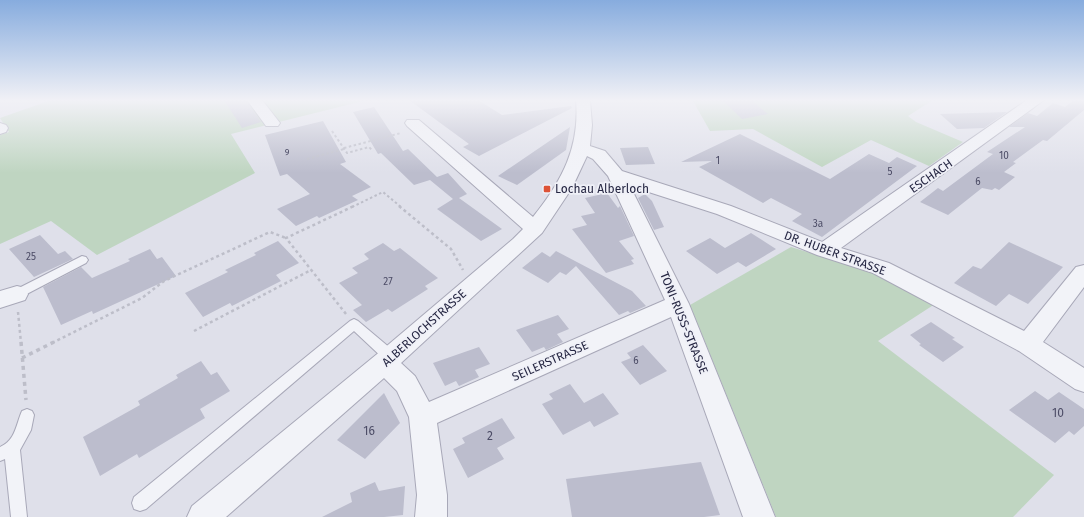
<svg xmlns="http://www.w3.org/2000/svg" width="1084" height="517" font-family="'Fira Sans',sans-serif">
<rect width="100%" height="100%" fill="#dfe0ea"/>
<!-- green -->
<path fill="#bfd5c1" d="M51,100H367L231,134L255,173L97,255L51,221L0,244V135L9,132L0,118Z
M705,100H933L908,116L916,122L963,142L929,166L871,140L822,167L753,129L710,131L693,101Z
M791,247L875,273L935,304L878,341L1054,475L1013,517H776L690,305Z"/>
<!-- building -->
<path fill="#bcbdcd" d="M224,100H246L261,122L242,128Z
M409,100H478L502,115L571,106L572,108L479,156L463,147L469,144Z
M722,100H751L768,114L742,119Z
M1074,100H1084V110L1047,141L1043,140L1013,162L1016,163L1004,172L1015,177L999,190L995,188L992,190L982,188L948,215L920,202L938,188L943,191L993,154L987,152L1025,127H1009L1028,113L1037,116L1053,103L1065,107Z
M374,107L403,151L408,149L437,177L448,173L467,194L459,198L502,229L481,241L437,209L453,199L430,180L414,185L381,153L378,154L353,112Z
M1007,112L984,128L957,129L940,114Z
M323,121L346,162L340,164L371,187L352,196L358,200L319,218L317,216L296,226L277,209L310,194L287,174L280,176L265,135Z
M570,127L566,150L517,185L498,176Z
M740,134L830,179L869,154L889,163L897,157L917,166L822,237L792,221L802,214L771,198L763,203L699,167L712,161L681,162Z
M648,147L655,164L626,165L620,148Z
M607,193L618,208L620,206L634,236L619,241L634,259L631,260L634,264L606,273L572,229L587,225L581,216L595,213L585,198Z
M645,194L652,201L664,227L654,230L638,198Z
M751,233L776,249L746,267L738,262L717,274L686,251L710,238L725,248Z
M40,235L58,254L65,251L73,259L34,277L9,249Z
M278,241L299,263L276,275L281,281L232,306L230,303L203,317L185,293L228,272L225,270L256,255L254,253Z
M1009,242L1063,267L1028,304L1009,294L996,306L954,283L973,266L981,269Z
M383,243L394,251L400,248L438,278L425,286L428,289L392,312L388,309L366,322L353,310L362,305L339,283L358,273L352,268L369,259L364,254Z
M150,249L157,259L162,257L176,276L93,314L92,311L61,325L43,287L81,267L92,278L130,261L128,259Z
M556,251L632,291L646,306L630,313L628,311L619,315L576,266L566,275L560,272L548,283L522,268L542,252L550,257Z
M558,315L569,329L557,334L563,342L546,350L544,347L532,352L516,330Z
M931,322L955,338L952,339L964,347L943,362L919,345L921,344L910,335Z
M643,345L667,371L640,385L621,362L631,358L627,353Z
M479,347L490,364L475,370L479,377L459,386L456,381L445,386L433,363Z
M201,361L211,375L217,372L230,391L200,409L205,418L139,458L137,454L100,476L83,437L140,405L138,401L178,378L176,375Z
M570,384L584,403L603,393L619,414L594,427L590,421L563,435L542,404L553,399L549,394Z
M1035,391L1048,400L1059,392L1084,409V426L1074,435L1069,431L1055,443L1009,410Z
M384,393L400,423L365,459L337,440Z
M502,418L515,438L497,448L504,459L468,478L453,449L465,443L462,438Z
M701,462L720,515L704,517H572L566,479Z
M375,482L379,491L405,486L403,515L384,517H322L352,502L350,493Z"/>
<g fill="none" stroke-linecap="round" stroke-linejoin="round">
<defs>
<path id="lane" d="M82,256L86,257L88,260L86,263L21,297H13L11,294L13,291Z
M354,319L358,321L396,353L398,357L396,361L391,362L386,361L354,331L146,509L140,511L134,509L132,503L134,497L350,321Z
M27,409L32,411L34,415L31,430L20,450L27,517H11L5,459L0,461V447C16,440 16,424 22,411Z"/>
<path id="street" d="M247,100H262L280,123L278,126H266Z
M576,100H590L592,125L590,146L605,151L622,171L731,206L822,242L1027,100H1044L841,248L889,263L1024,331L1076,267L1084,265V287L1043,342L1084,368V392L1075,389L1019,351L873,273L817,255L717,214L630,186L689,304L775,517H743L671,317L437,423L447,495V517H415L417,495L409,417L397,391L384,378L226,517H187L192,506L382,350L513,239L523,229L407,126L405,123L407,120H419L533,217C562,181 580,147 576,100ZM587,156L593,159L608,176L665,300L429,402L415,376L401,363L542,233L572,188Z
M0,123L6,125L8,128L6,132L0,134Z
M17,286L25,288L28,294L25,300L0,308V291Z"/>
</defs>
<!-- lane casing -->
<use href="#lane" stroke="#a8a8b8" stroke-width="2"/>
<!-- street casing -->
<use href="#street" stroke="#a8a8b8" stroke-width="2"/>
<!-- path-far2 -->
<path stroke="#bdbec9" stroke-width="2" stroke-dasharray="2.5 2.5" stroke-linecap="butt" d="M332,131L347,153L369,147L373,151
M344,148L401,133
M307,159L344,149
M352,207L383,192L401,207"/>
<!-- path-far1 -->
<path stroke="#bdbec9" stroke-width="2.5" stroke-dasharray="3 3" stroke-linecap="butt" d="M399,206L451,249L463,270
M18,312L21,343
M346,314L286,238L354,206
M194,331L311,270
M52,343L142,298L164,281L270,232L286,238"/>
<!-- path -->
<path stroke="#bdbec9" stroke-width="3.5" stroke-dasharray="4 4" stroke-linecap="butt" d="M21,342L26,400
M22,358L54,342"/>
<!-- lane -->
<use href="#lane" fill="#f2f3f8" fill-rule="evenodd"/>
<!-- street -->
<use href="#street" fill="#f2f3f8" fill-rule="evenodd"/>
</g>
<!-- sky -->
<linearGradient id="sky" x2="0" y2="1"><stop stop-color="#87acde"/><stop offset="0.58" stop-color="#f1f1f6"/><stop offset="1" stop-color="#f1f1f6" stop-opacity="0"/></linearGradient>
<rect width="1084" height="173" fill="url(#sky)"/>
<!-- markers -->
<rect fill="#dd5337" stroke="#eff0f7" stroke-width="1.5" x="543" y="185" width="8" height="8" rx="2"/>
<g text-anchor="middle" stroke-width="3.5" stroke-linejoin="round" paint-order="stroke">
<!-- far-number labels -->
<g font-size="9" fill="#4c4c66">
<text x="287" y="155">9</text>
</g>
<!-- number labels -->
<g font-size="10" fill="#4c4c66">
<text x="1004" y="159">10</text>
<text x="718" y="164">1</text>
<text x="890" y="175">5</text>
<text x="978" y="185">6</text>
<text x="818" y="227">3a</text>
<text x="31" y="260">25</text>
<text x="388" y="285">27</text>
<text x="636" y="364">6</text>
</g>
<!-- street labels -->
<g font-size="12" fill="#262743" stroke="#eff0f7">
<text transform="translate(931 176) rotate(-35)" y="4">ESCHACH</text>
<text transform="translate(835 253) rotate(20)" y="4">DR. HUBER STRASSE</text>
<text transform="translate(684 323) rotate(68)" y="4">TONI-RUSS-STRASSE</text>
<text transform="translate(424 328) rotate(-42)" y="4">ALBERLOCHSTRASSE</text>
<text transform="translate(550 361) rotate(-24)" y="4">SEILERSTRASSE</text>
</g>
<!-- poi labels -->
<g font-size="12" fill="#262743" stroke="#eff0f7" text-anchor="start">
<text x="555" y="193">Lochau Alberloch</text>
</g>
<!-- near-number labels -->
<g font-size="12" fill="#4c4c66">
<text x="1058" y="417">10</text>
<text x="369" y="435">16</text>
<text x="490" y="440">2</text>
</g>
</g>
</svg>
